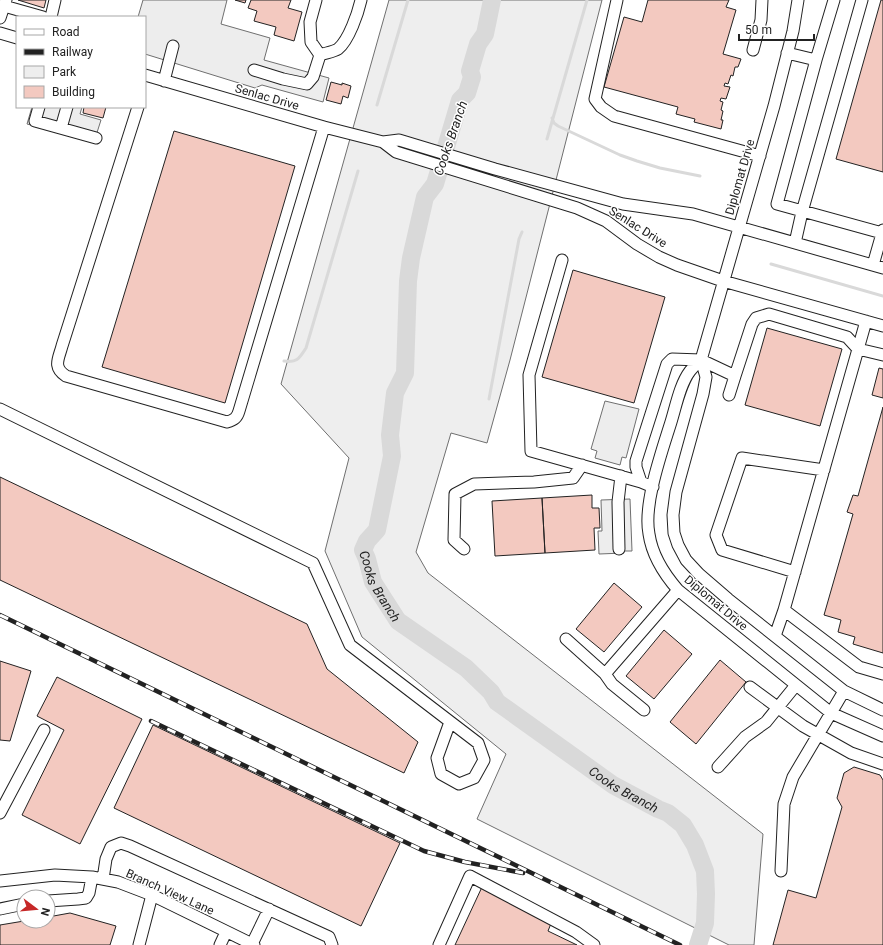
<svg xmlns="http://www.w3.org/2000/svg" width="883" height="945" font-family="Roboto,sans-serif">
<rect width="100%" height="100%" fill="#fff"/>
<!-- green -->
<path fill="#eee" stroke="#6f6f6f" d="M389,0H602L510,360L487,443L451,433L416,552L428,573L763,834L754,945H729L477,819L506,754L362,637L325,551L349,458L281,384Z"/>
<!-- parking -->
<path fill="#ededed" stroke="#6f6f6f" d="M143,0H227L221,24L270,38L264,60L329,78L323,102L262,85L255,88L145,54V17H138Z
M32,107H82L80,114L101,120L94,142L27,124Z
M605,401L639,409L626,458L622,457L620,465L595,458L597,451L591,449Z
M630,499L632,551H624V553L599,554L598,531H602L601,500Z"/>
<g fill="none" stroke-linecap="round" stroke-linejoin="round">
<!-- stream -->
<path stroke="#d9d9d9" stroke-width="3" d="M377,105L408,0
M552,118L554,123L558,126L620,155L637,161L660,168L700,176
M547,139L587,0
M771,264L883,296
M284,361C297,363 299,359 306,348L358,171
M489,399L519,239L522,232"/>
<!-- river -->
<path stroke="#d9d9d9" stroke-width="18" id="s1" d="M492,0L485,34L478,44L470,71L472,77L467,93L460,100L435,184L425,197L411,258L408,281L405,373L395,393L390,435L392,456L377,530L367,541L363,550L367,559L373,582L398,621L466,668L491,692L497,702L613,785L658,809L668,813L683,825L695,845L705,871L706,894L705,923L698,945"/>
</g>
<!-- building -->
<path fill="#f3c9c0" stroke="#222" d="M18,0H46L44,8Z
M235,0H246L245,3Z
M251,0H291L288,8L302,12L294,41L274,35L276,27L254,21L257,11L248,8Z
M648,0H729L726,7L736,10L723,54L741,59L738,67H735L733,76L731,75L728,84L725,83L724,86L730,87L726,99L721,98L720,101L723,102L721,110L723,111L721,120H723L721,129L694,122L695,119L676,114L678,107L604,87L624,17L642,22Z
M881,0H883V172L836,159Z
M331,82L342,85V83L351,86L348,98L343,96L341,104L326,100Z
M84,107H106L103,118L83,113Z
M174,131L295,166L225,403L102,367Z
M573,270L665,297L634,403L542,377Z
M767,328L842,349L820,426L745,405Z
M879,368L883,369V398L872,395Z
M883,407V653L853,644L855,637L838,632L841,620L824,615L853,514L847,512L853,495L858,496Z
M0,477L307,624L327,669L418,742L404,773L0,580Z
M592,495V508H599L600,528H594L595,550L545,553L542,498Z
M542,498L545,553L495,556L492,501Z
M614,583L642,607L604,652L576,629Z
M664,630L692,654L654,699L626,676Z
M720,660L746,682L696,744L670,722Z
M0,661L31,671L10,741L0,740Z
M57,677L142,719L80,844L22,815L64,730L37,716Z
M153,725L400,843L361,926L114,808Z
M854,767L880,775L883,780V945H773L788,890L816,898L842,807L837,798L844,773Z
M482,887L552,921L548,931L577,945H455Z
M70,913L116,926L110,945H0V925L24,921H48V917Z"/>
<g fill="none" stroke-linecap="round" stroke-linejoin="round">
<defs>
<path id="minor" d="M316,0L310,22L311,42L320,55
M617,0L595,99L601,107L614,116L760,156
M798,0L793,31L774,106L701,360C697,363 693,367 690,371C680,384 676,406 671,422C662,451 643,504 649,534C652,555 664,574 678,590L831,713L883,736
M4,6L43,17
M51,17L55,0
M0,18L6,0
M0,33L17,38
M753,50L761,20L762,0
M787,53L816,60L777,204L882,233
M320,55C325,53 333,52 338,49C349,40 358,13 361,0
M816,60L834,0
M254,70L283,79L307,84L313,77L320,55
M145,75L324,127L383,142L399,140L495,169L623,204L693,214L883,268
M164,81L173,46
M39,107L35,121L96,138
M138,107L62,346C59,358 52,367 66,376L227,422C234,420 237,418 239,411L324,127
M61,128L67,107
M383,142L396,152L577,208L606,221L637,244L659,257L677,265L723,281L883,326
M795,243L802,212L862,0
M562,260L529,375L531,451L641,482
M873,265L883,230
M866,321L784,610L859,667L883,674
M701,360L706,377L703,394L676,492L673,515L674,533L678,545L686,560L699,574L728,599L844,691L883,710
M729,395L735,376
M0,409L313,563L350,645L478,743L484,760L474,778L459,784L441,774L437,758L450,722
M653,487L641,482L636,467V461L667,364L672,359L701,360L735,376L752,324L756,318L769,314L847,337L858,349L883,355
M464,549L454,540L455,494L474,484L534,482L573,478L582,465
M619,549L618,502L621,476
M795,572L722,550L716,535L742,458L824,470
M775,636L784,610
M566,639L605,674L612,684L644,710
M605,674L678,590
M750,687L803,726L851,753L883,764
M718,767L745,737L766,722L796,685
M0,813L44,730
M781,871L784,804L793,777L844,691
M103,879L106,859L111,847L121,843L130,846L329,937L332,945
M0,881L55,875L92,877L118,882L152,895L254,945
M48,901L78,899L86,898L89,893L92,877
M0,909L24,904
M252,944L269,909
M139,945L152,895
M220,945L226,932
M439,945L470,876L576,932L594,945"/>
</defs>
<!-- minor casing -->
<use href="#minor" stroke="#222" stroke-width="13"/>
<!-- minor -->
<use href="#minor" stroke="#fff" stroke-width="11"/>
<defs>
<path id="rail" d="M0,615L680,945
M151,721L424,851L465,862L523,873"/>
</defs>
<!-- rail casing -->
<use href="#rail" stroke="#222" stroke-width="4.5"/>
<!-- rail -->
<use href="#rail" stroke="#fff" stroke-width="3" stroke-dasharray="9" stroke-linecap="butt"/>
</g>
<g text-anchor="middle" stroke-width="3" stroke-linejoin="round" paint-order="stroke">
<!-- street labels -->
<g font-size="12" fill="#222" stroke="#fff">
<text transform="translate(267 97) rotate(16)" y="4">Senlac Drive</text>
<text transform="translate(740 177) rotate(-74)" y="4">Diplomat Drive</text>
<text transform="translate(638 227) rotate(32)" y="4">Senlac Drive</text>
<text transform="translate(716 603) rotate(40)" y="4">Diplomat Drive</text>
<text transform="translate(170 892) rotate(24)" y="4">Branch View Lane</text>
</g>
<!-- water labels -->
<g font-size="13" font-style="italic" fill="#222" stroke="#fff">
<text transform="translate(450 138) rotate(-71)" y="5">Cooks Branch</text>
<text dy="5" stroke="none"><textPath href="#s1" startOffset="616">Cooks Branch</textPath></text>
<text dy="5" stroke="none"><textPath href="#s1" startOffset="939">Cooks Branch</textPath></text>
</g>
</g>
<!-- legend -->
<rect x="16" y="16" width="130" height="92" fill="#ffffff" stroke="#a7a7a7"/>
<rect x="24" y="29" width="20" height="6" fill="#ffffff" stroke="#a7a7a7"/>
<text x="52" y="36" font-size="12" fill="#222222">Road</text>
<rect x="24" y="49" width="20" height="6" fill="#222222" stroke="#a7a7a7"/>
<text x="52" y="56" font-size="12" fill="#222222">Railway</text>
<rect x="24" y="66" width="20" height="12" fill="#eeeeee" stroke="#a7a7a7"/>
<text x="52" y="76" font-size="12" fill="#222222">Park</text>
<rect x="24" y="86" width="20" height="12" fill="#f3c9c0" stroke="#a7a7a7"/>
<text x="52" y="96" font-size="12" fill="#222222">Building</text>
<!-- north arrow -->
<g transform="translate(36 909) rotate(106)"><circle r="19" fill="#ffffff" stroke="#a7a7a7"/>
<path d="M0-3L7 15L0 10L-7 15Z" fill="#c62828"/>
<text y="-6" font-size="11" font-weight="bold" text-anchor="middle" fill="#222222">N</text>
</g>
<!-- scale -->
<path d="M739 34v6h75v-6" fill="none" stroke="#222222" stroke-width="2"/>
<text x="745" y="34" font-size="12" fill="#222222" stroke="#ffffff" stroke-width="3" paint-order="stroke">50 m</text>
</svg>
